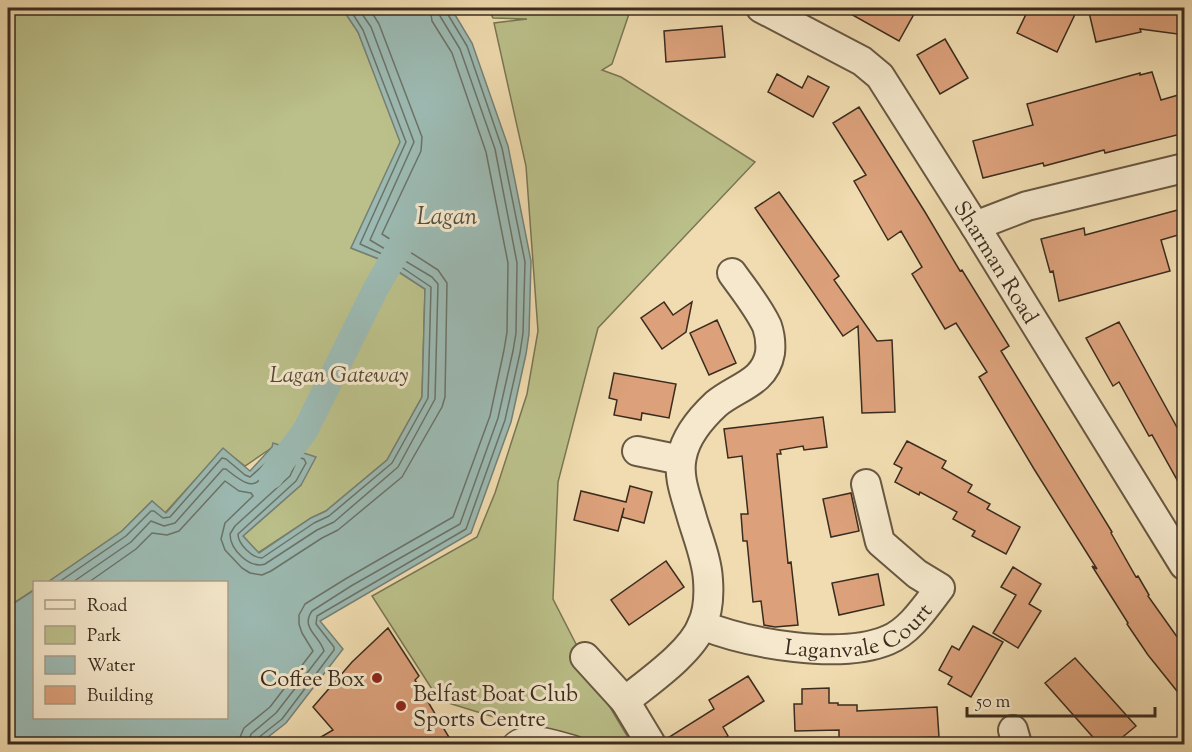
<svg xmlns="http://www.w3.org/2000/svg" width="1192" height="752" font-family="'Sorts Mill Goudy',serif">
<rect width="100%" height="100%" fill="#f0dcb0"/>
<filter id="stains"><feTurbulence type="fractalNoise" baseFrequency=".00333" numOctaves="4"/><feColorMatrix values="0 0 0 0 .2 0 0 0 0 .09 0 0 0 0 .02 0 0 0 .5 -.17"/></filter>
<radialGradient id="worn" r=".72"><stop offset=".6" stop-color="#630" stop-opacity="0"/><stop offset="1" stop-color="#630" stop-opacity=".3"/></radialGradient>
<!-- green -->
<path fill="#bbc08a" stroke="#7a7654" stroke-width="1.5" d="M8,8H342L358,32L401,142L351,248L379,259L425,289L422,397L387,460L326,511L311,518L258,553L243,536L301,485L273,447L245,466L223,449L165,513L152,501L122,531L48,582H34V590L8,607Z
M488,8H631L612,64L602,70L621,77L755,162L598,328L558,482L553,599L599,689L632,744H544L536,730L439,700L372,596L477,537L495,493L527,394L538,331L526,166L494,23L527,19L493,18Z"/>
<!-- water -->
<path fill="#9cbab3" stroke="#758177" stroke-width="1.5" d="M342,8H451L472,43L508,146L531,261L529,334L526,354L511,422L471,533L320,621L343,649L286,723L259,744H8V607L34,590V718H226V582H48L122,531L152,501L166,513L223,448L250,471L272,447L273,443L316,457L301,485L243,536L259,553L311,518L326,511L387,460L422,397L425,289L379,259L351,248L400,142L358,32Z"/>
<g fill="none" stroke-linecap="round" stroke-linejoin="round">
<!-- shore -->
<path stroke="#6b7368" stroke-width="1.5" d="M59,582L126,536L151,511H154L163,518L170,517L222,458L226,459L245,475L250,477L279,451L304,459L306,463L296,481L238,534C238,544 252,558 262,558L314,523L329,516L392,463L428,398L431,287L382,254L360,244L406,142L363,30L349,8
M73,582L131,542L151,521L164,526L175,523L223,469H226C263,500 254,475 281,460L295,465L290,476L235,526L230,534C230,549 249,569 265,564L317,530L334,522L398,467L435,399L438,284L432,277L370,240L414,142L371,27L358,8
M89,582L136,549L152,533L167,535L179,531L225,481L239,491L251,493L253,496L225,523L221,539L225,550L242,568L250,573L262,575L271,571L322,538L338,530L402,477L442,407L445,397L447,283L438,270L382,234L421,151L422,137L379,24L369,8
M239,744L240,737L244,728L270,707L313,651L302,633L299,624V615L305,604L347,578L453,517L490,416L504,350L507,332L508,263L486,152L452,53L432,21L430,8
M248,744L251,734L276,713L324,651C320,636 300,628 312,611L351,586L460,524L498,418L513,351L516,333L517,263L495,149L460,49L440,16L439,8
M256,744L258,738L282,719L334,650V647L316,624L317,616L466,529L505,420L520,353L523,333L525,262L502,148L467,46L447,13L446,8"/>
<!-- canal -->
<path stroke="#9cbab3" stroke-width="26" d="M271,476L305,431L376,288L406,236"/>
</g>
<!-- building -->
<path fill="#dca17b" stroke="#3a2c1e" stroke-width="1.5" d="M840,8H902L914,14L899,41Z
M1029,8H1078L1057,52L1017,33Z
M1088,8H1185V35L1140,29L1141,32L1096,42Z
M722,26L725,57L666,62L664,31Z
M945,39L968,78L940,94L917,55Z
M1152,72L1161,100L1185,93V133L1105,153L1104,150L1044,166L1043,163L983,178L973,141L1033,125L1027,104L1140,73V75Z
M777,74L802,88L808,76L829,87L813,117L768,92Z
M859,107L925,212L960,271L962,270L1009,346L1001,351L1112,532L1111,533L1136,577L1138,576L1149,595L1148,596L1185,648V701L1148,655L1127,624L1128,623L1092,566L1097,569L1034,469L979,377L987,372L956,323L945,329L912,274L922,267L901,231L888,240L854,181L866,175L833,123Z
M779,192L839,276L834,280L877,341L892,340L895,412L862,413L858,326L843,336L755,208Z
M1185,208V233L1161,240L1170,271L1059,301L1053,271L1050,272L1041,239L1084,228L1085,235Z
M664,302L673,315L692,302L686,332L662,349L641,318Z
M717,320L736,363L709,375L690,333Z
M1119,322L1185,442V494L1152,435L1149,436L1119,382L1113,386L1086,338Z
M614,373L676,384L669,418L642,413L641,420L614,415L617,400L609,398Z
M823,417L827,447L804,450L803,446L780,450L781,454H777L788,563L791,562L798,625L775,627L764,625L761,601L753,602L747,541H743L741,514H748L742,456L728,458L724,429Z
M907,441L946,461L942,468L972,485L968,492L990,504L987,509L1020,527L1006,554L972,536L975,531L953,519L957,512L920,492L919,495L895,482L902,468L894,464Z
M630,486L652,492L644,523L622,517L624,508L618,531L574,520L581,491L626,502Z
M851,493L859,531L831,537L823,499Z
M666,561L684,587L629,625L611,600Z
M1013,567L1041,584L1029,604L1041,611L1018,648L993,633L1016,595L1001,587Z
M878,574L884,605L839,615L832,583Z
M973,626L1003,642L971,697L948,684L952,677L939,670L952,646L959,650Z
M388,628L419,676L415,680L453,744H309L333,730L313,707L352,662Z
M1075,658L1136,726L1114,744H1099L1045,683Z
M748,676L764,701L723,727L728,736L714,744H667L666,739L714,709L709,700Z
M829,688V703H838V705H857V711L937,707L939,737L911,738L912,744H839V730L795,731L794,704H802V689Z"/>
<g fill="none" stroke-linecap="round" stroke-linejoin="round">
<defs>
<path id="lane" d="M509,744C525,725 556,739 576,744"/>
<g id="street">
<path id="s1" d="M761,8L862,61L880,76L975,226L1184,565"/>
<path d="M975,226L1027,206L1184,168"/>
<path d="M637,451L681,460"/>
<path id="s2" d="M702,625C749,644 841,660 888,640C910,631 926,606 940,588L917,574L880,542L866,484"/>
<path d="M585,657L625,701L651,744"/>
<path d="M625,701C648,682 691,653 702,625C708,612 709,594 708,580C707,560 698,538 692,518C687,499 677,477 682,456C686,436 701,418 716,404C736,387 765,383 770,353C771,344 770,335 767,326C758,307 744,290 732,273"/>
<path d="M1013,730L1017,744"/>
</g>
</defs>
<!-- lane casing -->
<use href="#lane" stroke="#685842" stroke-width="18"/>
<!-- street casing -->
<use href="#street" stroke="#685842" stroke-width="32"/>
<!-- lane -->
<use href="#lane" stroke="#f5e8cc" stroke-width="15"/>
<!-- street -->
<use href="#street" stroke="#f5e8cc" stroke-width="28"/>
</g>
<!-- markers -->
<g fill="#8f2418" stroke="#f5e8cc" stroke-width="2">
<circle cx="377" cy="678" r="6"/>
<circle cx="401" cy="706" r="6"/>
</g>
<g text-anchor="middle" stroke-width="6" stroke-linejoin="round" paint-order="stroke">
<!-- street labels -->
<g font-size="22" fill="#3a2c1e" stroke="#f5e8cc">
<text dy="8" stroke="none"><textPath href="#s1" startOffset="357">Sharman Road</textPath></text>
<text dy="8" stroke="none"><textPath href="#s2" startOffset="164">Laganvale Court</textPath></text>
</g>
<!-- park labels -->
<g font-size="22" font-style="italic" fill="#544a34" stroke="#f5e8cc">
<text x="339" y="382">Lagan Gateway</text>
</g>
<!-- poi labels -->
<g font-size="22" fill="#3a2c1e" stroke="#f5e8cc" text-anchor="end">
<text x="365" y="686">Coffee Box</text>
<text x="413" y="701" text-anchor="start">Belfast Boat Club<tspan x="413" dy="25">Sports Centre</tspan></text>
</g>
<!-- water labels -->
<g font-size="24" font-style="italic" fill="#525043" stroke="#f5e8cc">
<text x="447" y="224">Lagan</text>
</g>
</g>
<!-- margin -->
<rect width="1192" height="752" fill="none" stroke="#f0dcb0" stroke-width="30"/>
<rect x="9" y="9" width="1174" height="734" fill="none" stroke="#3a2c1e" stroke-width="3"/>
<rect x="15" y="15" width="1162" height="722" fill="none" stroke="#3a2c1e" stroke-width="1.5"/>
<!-- legend -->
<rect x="33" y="581" width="195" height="138" fill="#f5e8cc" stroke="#aa9d86" stroke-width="1.5"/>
<rect x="45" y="600" width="30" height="9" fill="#f5e8cc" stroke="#aa9d86" stroke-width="1.5"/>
<text x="87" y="611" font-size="18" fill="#3a2c1e">Road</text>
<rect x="45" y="626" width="30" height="18" fill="#bbc08a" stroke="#aa9d86" stroke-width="1.5"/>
<text x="87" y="641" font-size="18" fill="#3a2c1e">Park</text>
<rect x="45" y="656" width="30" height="18" fill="#9cbab3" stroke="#aa9d86" stroke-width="1.5"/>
<text x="87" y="671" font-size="18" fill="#3a2c1e">Water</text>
<rect x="45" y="686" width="30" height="18" fill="#dca17b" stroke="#aa9d86" stroke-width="1.5"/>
<text x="87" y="701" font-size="18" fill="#3a2c1e">Building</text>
<!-- scale -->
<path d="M967 707v9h188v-9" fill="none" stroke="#3a2c1e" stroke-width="3"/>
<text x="976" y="707" font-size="18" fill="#3a2c1e" stroke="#f5e8cc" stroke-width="4.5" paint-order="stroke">50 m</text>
<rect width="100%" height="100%" filter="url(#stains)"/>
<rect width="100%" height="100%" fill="url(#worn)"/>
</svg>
